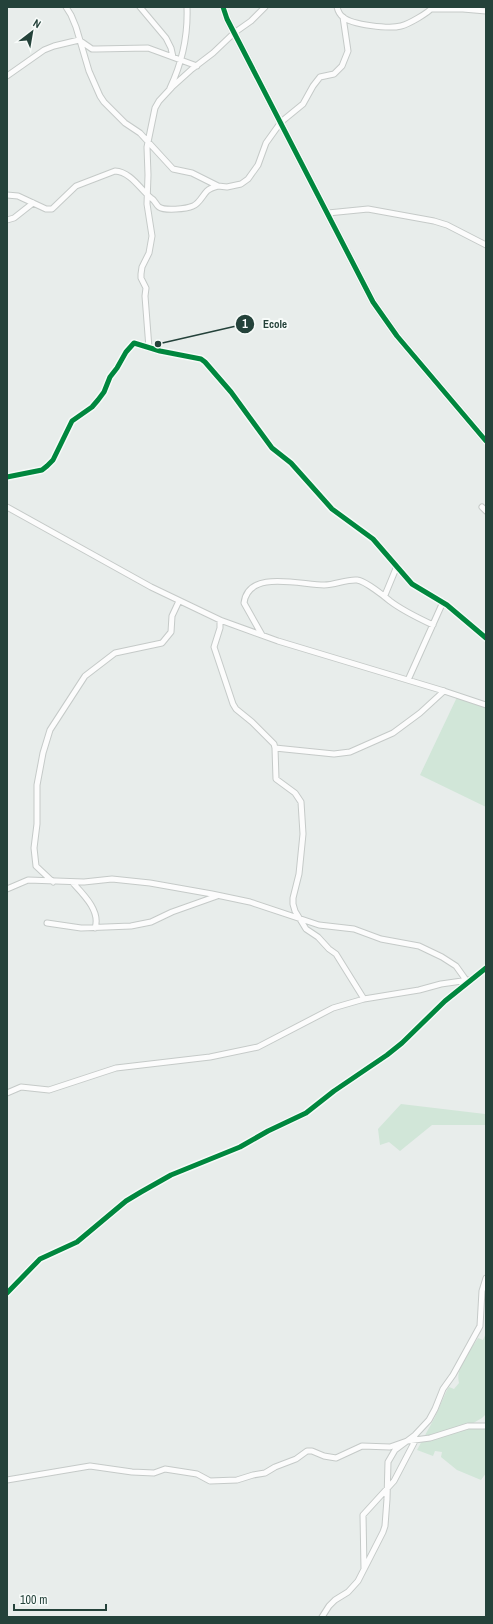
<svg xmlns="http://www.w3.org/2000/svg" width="493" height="1624" font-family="'Archivo Narrow',sans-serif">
<rect width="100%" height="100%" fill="#e8edeb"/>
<!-- green -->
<path fill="#d1e6d8" d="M458,695L486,704V807L420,775Z
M401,1104L485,1114L486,1125H432L400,1151L389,1142L380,1145L378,1129Z
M486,1333V1414L482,1418L468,1426H486V1473L481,1480L457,1470L441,1457L442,1452L435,1451L433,1456L417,1450L435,1417L447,1390L449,1387L454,1389L459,1383C455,1368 470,1351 478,1338L483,1340Z"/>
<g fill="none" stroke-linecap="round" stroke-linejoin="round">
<defs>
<path id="minor" d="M66,7L71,15L76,27L89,71L100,96L104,102L125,123L140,133L173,169L192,173L218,186L227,187L241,184L248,179L258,165L266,143L281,122L303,104L313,86L320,77L334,74L342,66L348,51L343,17
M140,7L166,38L171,48L173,57
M337,7C338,11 340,15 343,17C352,25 389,29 401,26C409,24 428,13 433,7
M431,9H463L486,11
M7,76L44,50L54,46L79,40L92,49H96L148,48L197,66
M170,88C182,63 188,34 187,7
M7,195L18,196L46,209H52L76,186L115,171C131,172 140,189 151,198C155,200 156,205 159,207C165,211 186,209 193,206C199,204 203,195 207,191C210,188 214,187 218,186
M328,213L368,209L434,221L447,225L486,245
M7,220L14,218L33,203
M149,348L145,296L146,288L141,278V274L142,267L149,253L152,236L147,204L148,175L147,147L155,108L159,101L172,87L192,69L213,53L234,33L251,21L265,7
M7,477L42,470L47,466L53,460L72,421L92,407L98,400L104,392L110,377L117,368L126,352L134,343L160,351L201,359L205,362L231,392L272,448L291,463L332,509L373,539L412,584L447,605L486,638
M7,507L151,587L220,620L278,641L444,691L486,705
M482,507L486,511
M385,595L397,566
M220,620V628L214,647L233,704L236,709L252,722L274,744L275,748L276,779L295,793L301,802L303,834L299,874L293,898V904L295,911L306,929L318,937L329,949L336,954L364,999
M262,635L244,603C248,569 301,585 324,585C335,585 347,579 357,580C365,581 384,596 390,601C403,611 418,618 433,625
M408,680L443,602
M275,748L334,754L350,752L393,733L420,713L444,691
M53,882L36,866L34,848L37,824V785L43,753L50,730L85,676L115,653L162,643L171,632L172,616L179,601
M72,882C83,894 101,911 95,928
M7,889L28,880L84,882L112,879L150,883L212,894L250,902L319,925L354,929L381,939L419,946L442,957L456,966L466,980
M47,923L81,928L131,926L151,922L172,912L217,896
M7,1093L21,1087L49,1090L116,1068L210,1057L258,1047L333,1008L364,999L419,990L441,984L469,980
M7,1293L40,1259L77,1242L126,1201L141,1192L171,1175L240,1147L268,1131L306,1113L334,1091L387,1055L402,1043L445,1001L486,968
M7,1480L90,1466L132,1472L154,1473L165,1469L197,1474L210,1481L237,1480L253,1475L265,1473L275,1467L296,1459L307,1451H312L324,1456L336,1458L362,1446L390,1447L407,1441L430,1438L468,1426H486
M364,1569L363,1515L394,1481L416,1439
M322,1617L329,1606L335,1600L348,1592L358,1581L383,1532L385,1526L387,1499L388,1462L395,1450L415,1435L429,1420L435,1409L443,1389L453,1375L480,1326L482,1291L486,1278"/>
<path id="tertiary" d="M223,7L227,19L373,302L397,336L486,441"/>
</defs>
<!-- minor casing -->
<use href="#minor" stroke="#c5cac8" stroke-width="7"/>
<!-- tertiary casing -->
<use href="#tertiary" stroke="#c5cac8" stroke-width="8"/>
<!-- minor -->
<use href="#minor" stroke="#fcfcfc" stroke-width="5"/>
<!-- tertiary -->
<use href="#tertiary" stroke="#fcfcfc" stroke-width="6"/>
<defs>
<path id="cycleway" d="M223,7L227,19L373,302L397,336L486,441
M7,477L42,470L47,466L53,460L72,421L92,407L98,400L104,392L110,377L117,368L126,352L134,343L160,351L201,359L205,362L231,392L272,448L291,463L332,509L373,539L412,584L447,605L486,638
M7,1293L40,1259L77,1242L126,1201L141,1192L171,1175L240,1147L268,1131L306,1113L334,1091L387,1055L402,1043L445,1001L486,968"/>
</defs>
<!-- cycleway casing -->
<use href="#cycleway" stroke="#f7fbf9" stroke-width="8"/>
<!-- cycleway -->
<use href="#cycleway" stroke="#00873e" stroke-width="5"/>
</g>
<!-- callouts -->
<path fill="none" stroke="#24423a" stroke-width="1.5" d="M158 344L245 324"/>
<g fill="#24423a" stroke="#f7fbf9" stroke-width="1.5">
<circle cx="158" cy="344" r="4"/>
<circle cx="245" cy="324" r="10"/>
</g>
<g font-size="12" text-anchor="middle" font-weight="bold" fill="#fff">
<text x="245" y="328">1</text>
</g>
<g font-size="11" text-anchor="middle" font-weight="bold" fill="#24423a" stroke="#f7fbf9" stroke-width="4" stroke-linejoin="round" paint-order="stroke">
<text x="275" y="328">Ecole</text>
</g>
<!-- border -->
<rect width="493" height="1624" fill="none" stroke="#24423a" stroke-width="16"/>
<!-- north arrow -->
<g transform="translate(32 32) rotate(31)" stroke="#f7fbf9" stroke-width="3" paint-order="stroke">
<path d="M0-3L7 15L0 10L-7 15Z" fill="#24423a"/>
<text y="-6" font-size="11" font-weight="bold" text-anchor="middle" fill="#24423a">N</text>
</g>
<!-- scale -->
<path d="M14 1604v6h92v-6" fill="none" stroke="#24423a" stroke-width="2"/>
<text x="20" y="1604" font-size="12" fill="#24423a" stroke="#f7fbf9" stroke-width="3" paint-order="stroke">100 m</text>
</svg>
